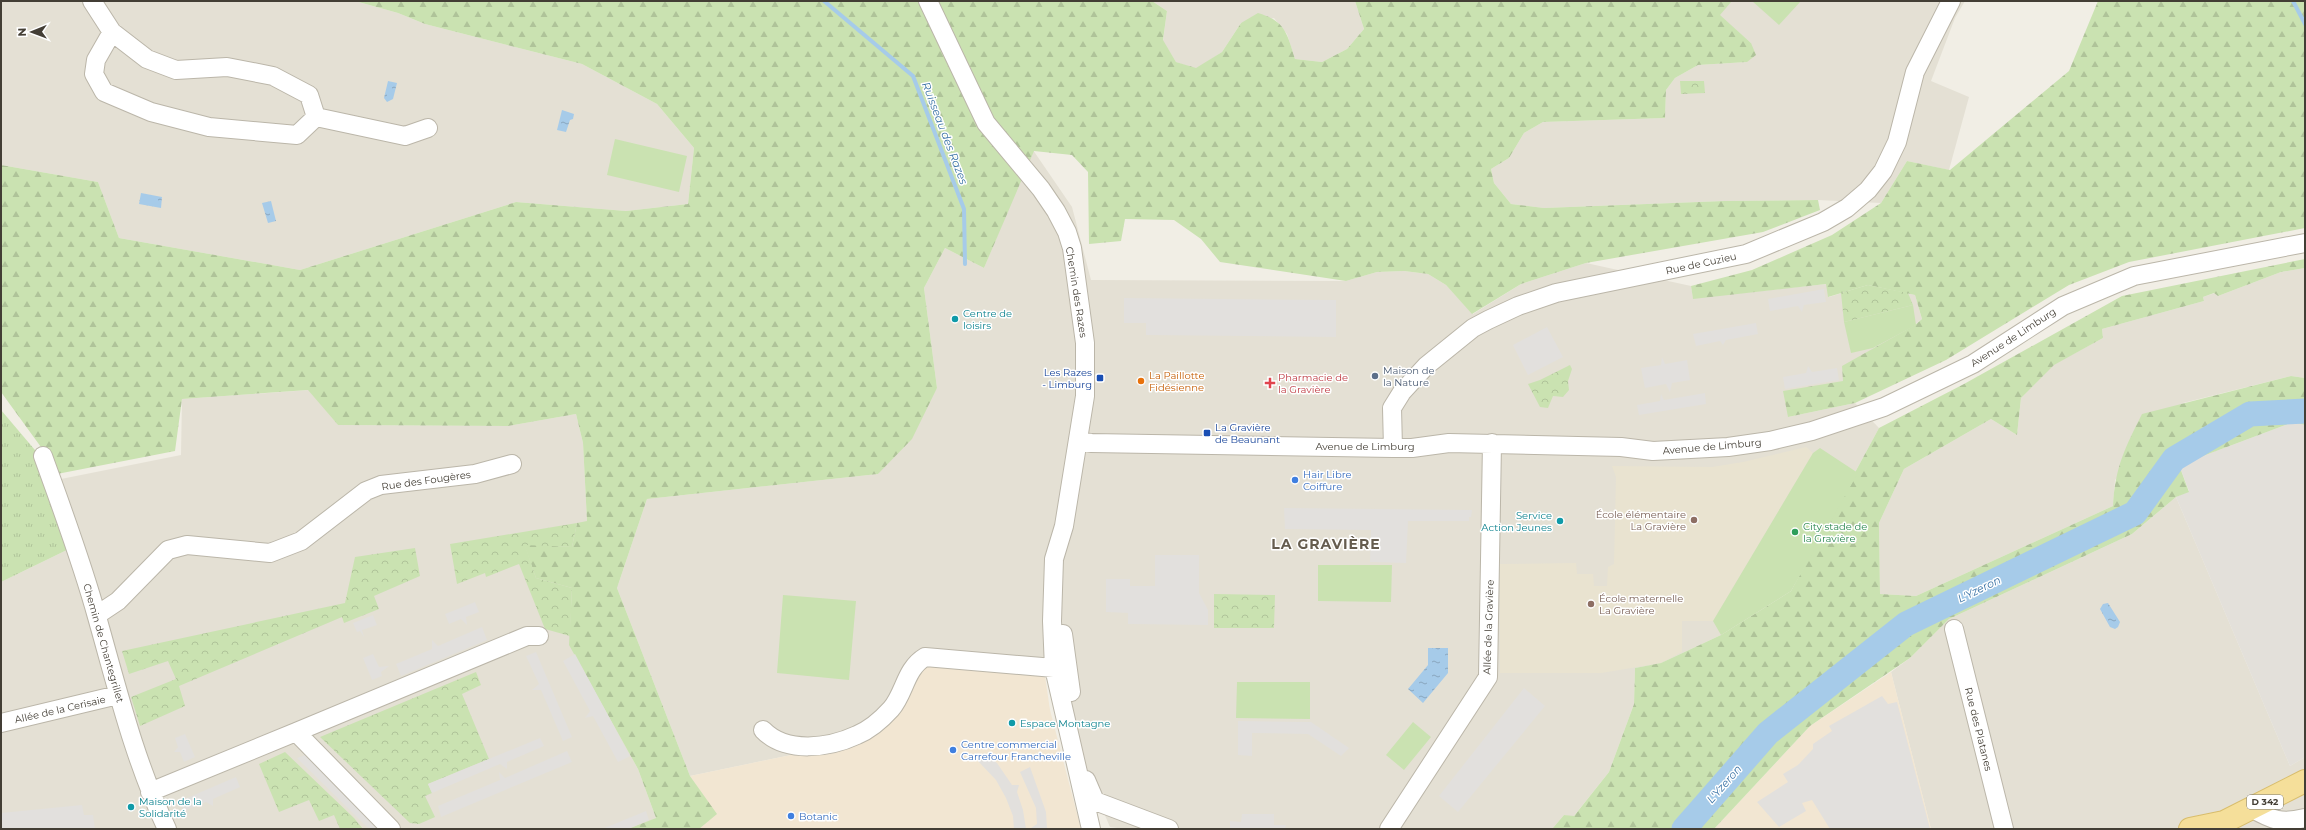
<svg xmlns="http://www.w3.org/2000/svg" width="2306" height="830" font-family="Montserrat,sans-serif">
<defs>
<pattern id="grass-tufts" width="24" height="20" patternUnits="userSpaceOnUse"><rect width="24" height="20" fill="#cae2b1"/><path d="M3 7l-1-3M5 7V3M7 7l1-3M15 17l-1-3M17 17v-4M19 17l1-3" fill="none" stroke="#afc399"/></pattern>
<pattern id="forest-firs" width="22" height="20" patternUnits="userSpaceOnUse"><rect width="22" height="20" fill="#cae2b1"/><path d="M5 1l3.5 6h-7zM16 11l3.5 6h-7z" fill="#afc399"/></pattern>
<pattern id="park-crowns" width="20" height="18" patternUnits="userSpaceOnUse"><rect width="20" height="18" fill="#cae2b1"/><path d="M2 6a3 3 0 1 1 6 0M12 15a3 3 0 1 1 6 0" fill="none" stroke="#afc399"/></pattern>
<pattern id="water-ripples" width="26" height="14" patternUnits="userSpaceOnUse"><rect width="26" height="14" fill="#a6cbe9"/><path d="M2 4q2-2 4 0t4 0M15 11q2-2 4 0t4 0" fill="none" stroke="#89a6be"/></pattern>
</defs>
<rect width="100%" height="100%" fill="#f1eee5"/>
<!-- residential -->
<path fill="#e4e0d4" d="M1,1H355L398,13L425,24L582,64L657,104L694,148L688,204L626,211L516,202L300,270L119,238L98,182L1,165Z
M1152,1H1355L1364,29L1347,49L1322,62L1295,59L1287,34L1274,18L1241,23L1222,52L1196,69L1176,62L1163,41L1167,11Z
M1732,1H1965L1955,18L1931,81L1969,97L1949,170L1907,161L1881,203L1818,200L1724,201L1544,208L1511,204L1494,183L1491,169L1509,158L1524,133L1543,122L1665,118L1666,90L1675,78L1698,65L1747,62L1751,43L1719,15Z
M1033,150L1072,207L1091,280L1346,281L1377,272L1404,271L1428,274L1446,285L1473,314L1521,284L1586,263L1691,286L1693,298L1827,284L1829,297L1868,285L1915,295L1922,319L1844,381L1788,417L1855,403L1879,428L1791,591L1721,635L1661,663L1635,668L1634,704L1609,772L1573,817L1564,815L1552,829H1125L1110,827L1045,676L908,697L894,717L874,736L858,745L840,752L810,756L791,755L690,776L617,588L647,499L878,474L937,388L924,288L945,248L984,268Z
M2305,268V378L2291,376L2183,403L2115,480L2113,506L1916,596L1880,594L1879,523L1904,469L1991,419L2017,435L2021,398L2053,365L2103,338L2102,329L2204,301L2203,297L2215,293L2218,296L2281,272Z
M309,390L338,425L508,426L576,414L583,443L587,521L572,588L570,645L638,769L656,818L635,829H1V582L71,548L56,480L181,455L182,399Z
M2176,497L2290,766L2305,757V829H1931L1891,672L1910,658L1949,619L2132,534Z"/>
<!-- commercial -->
<path fill="#f2e6d2" d="M933,666L1045,676L1050,710L1081,829H699L716,814L690,776L791,755L810,756L830,754L858,745L874,736L894,717L908,697L920,673L924,669Z
M1891,672L1931,829H1714L1810,726Z"/>
<!-- industrial -->
<path fill="#e3e0da" d="M2293,422L2305,425V757L2290,766L2176,497L2189,491L2179,465Z"/>
<!-- education -->
<path fill="#e9e3d0" d="M1806,447L1813,453L1713,621H1682V652L1661,663L1601,673H1500V564L1576,563L1577,574H1593L1594,586H1607L1608,567L1614,564L1616,477L1612,466L1712,467L1743,462Z"/>
<!-- grass -->
<path fill="url(#grass-tufts)" d="M1,410L40,456L71,548L1,582Z"/>
<!-- forest -->
<path fill="url(#forest-firs)" d="M355,1H1152L1167,11L1163,40L1176,62L1196,68L1222,52L1241,23L1258,13C1285,21 1287,33 1295,59L1322,62L1347,49L1364,29L1355,1H1732L1720,15L1751,43L1756,55L1747,62L1698,65L1675,78L1666,90L1665,118L1543,122L1524,133L1509,158L1491,169L1494,183L1511,204L1544,208L1724,201L1818,200L1820,210L1763,232L1586,263L1521,284L1472,314L1446,285L1428,274L1404,271L1377,272L1346,281L1220,262L1201,239L1174,220L1125,219L1121,241L1089,244L1088,172L1072,155L1034,151L984,268L945,248L924,288L937,388L912,439L878,474L647,499L617,588L690,776L717,814L699,829H628L656,818L638,769L569,645L572,588L536,578L524,544L572,547L577,523L587,521L583,443L576,414L508,426L338,425L308,390L182,399L175,451L57,474L46,454L1,392V165L98,182L119,238L300,270L516,202L626,211L688,204L694,148L657,104L582,64L425,24L398,13Z
M2098,1H2305V228L2129,262L2069,285L1946,360L1855,403L1788,417L1783,391L1843,381L1842,366L1915,325L1922,319L1915,295L1868,285L1828,297L1826,284L1693,299L1691,286L1752,270L1832,235L1881,203L1907,161L1950,170L2069,71Z
M2305,259V268L2281,272L2218,296L2214,293L2203,297L2204,301L2102,329L2103,338L2054,365L2021,398L2017,435L1991,419L1904,469L1879,523L1880,594L1916,596L2113,506C2115,467 2125,448 2142,414L2291,376L2305,378V425L2293,422L2179,465L2189,492L2176,497L2132,534L1949,619L1910,658L1810,726L1714,829H1552L1564,815L1574,816L1609,772L1634,704L1635,668L1661,663L1721,635L1791,591L1879,428L1964,384L2122,296Z"/>
<!-- park -->
<path fill="url(#park-crowns)" d="M1680,81H1704L1705,93L1681,94Z
M1868,285L1908,293L1913,305L1844,322L1841,293Z
M1570,365L1572,369L1568,381L1569,390L1563,397L1553,396L1548,408L1540,407L1528,384L1540,380Z
M577,523L572,547L525,545L536,578L572,588L570,636L545,629L519,564L486,577L485,573L457,584L450,544Z
M415,548L420,576L374,596L379,609L344,623L342,617L179,686L185,706L140,726L131,697L176,679L168,661L129,674L122,651L345,603L355,557Z
M1214,594L1275,595L1274,628H1214Z
M476,672L481,685L462,694L489,759L428,784L432,793L425,796L435,817L419,824L410,823L320,737Z
M285,752L354,818L363,829H340L334,815L319,821L309,800L279,812L259,764Z"/>
<!-- pitch -->
<path fill="#cae2b1" d="M1752,1H1801L1779,25Z
M615,139L687,156L679,192L607,175Z
M1913,305L1916,325L1873,348L1851,353L1844,322Z
M1820,448L1858,473L1791,591L1721,635L1713,621L1813,453Z
M1318,565H1392L1391,602L1318,601Z
M783,595L856,601L849,680L777,673Z
M1237,682H1310V719L1236,718Z
M1413,722L1431,737L1404,770L1386,755Z"/>
<!-- parking -->
<path fill="#e2e0dd" d="M1824,289L1826,302L1804,305L1802,312L1798,306L1770,311L1768,299Z
M1124,298L1336,300V337L1146,335V323H1124Z
M1756,323L1758,334L1726,340L1723,345L1720,341L1696,346L1693,334Z
M1547,327L1563,357L1528,375L1513,345Z
M1662,357L1665,364L1687,360L1690,380L1672,383L1670,392L1666,384L1645,388L1641,368L1661,365Z
M1808,366L1812,372L1837,368L1839,380L1785,389L1783,377L1806,373Z
M1705,393L1706,404L1639,415L1637,405L1660,401L1661,394L1664,400Z
M1284,508L1472,510L1471,517H1469V521H1408L1406,563L1370,562L1371,530L1285,529Z
M1155,555H1199V593L1208,610V625L1128,624V613L1106,612V579H1130V586H1155Z
M475,602L479,612L466,617L467,625L461,619L449,624L445,614Z
M373,615L377,625L362,630L364,637L360,631L357,632L353,623Z
M482,627L487,640L401,676L396,664L432,649V640L438,646Z
M536,652L572,737L563,741L541,690H532L539,684L526,656Z
M373,654L379,667L389,666L381,672L382,676L372,680L363,658Z
M575,654L630,756L618,762L593,716L585,718L590,711L563,661Z
M1524,688L1545,706L1458,812L1439,796Z
M1882,696L1888,704L1897,702L1930,829H1830L1812,800L1802,803L1806,811L1779,827L1757,802L1788,782L1783,774L1798,765L1813,749V744L1832,731L1829,726Z
M1238,721L1311,722L1349,748L1341,756L1308,734L1252,733V756L1238,755Z
M185,734L195,757L184,762L180,752H174L178,747L175,738Z
M540,738L544,746L507,762V769L500,764L432,793L428,784Z
M567,751L572,762L441,817L438,806L500,780L499,772L505,778Z
M984,753L997,763L1012,785H1019L1017,792L1023,810L1026,829H1014L1013,816L1006,798L996,780L978,761Z
M308,754L383,829H369L297,758Z
M1030,767L1046,812L1047,829L1031,828L1037,824L1036,808L1020,772Z
M236,777L240,787L213,799V806L206,802L184,811L180,801Z
M82,805L84,815H93L95,829H1V813Z
M646,811L649,820L628,829H602Z
M1242,814H1274V825H1286L1285,829H1230V821L1241,822Z"/>
<!-- water -->
<path fill="url(#water-ripples)" d="M388,81L397,83L393,99L387,102L384,98Z
M562,110L574,114L573,119L570,120L566,132L557,130Z
M141,193L162,197L161,208L139,204Z
M271,201L276,221L268,223L262,203Z
M2108,603L2120,622L2118,627L2115,629L2110,627L2100,609L2103,604Z
M1428,648H1448V673L1423,703L1408,689L1428,665Z"/>
<g fill="none" stroke-linecap="round" stroke-linejoin="round">
<!-- stream -->
<path stroke="#a6cbe9" stroke-width="4" d="M824,1L913,76L964,209L965,264
M2293,1L2305,24"/>
<!-- river -->
<path stroke="#a6cbe9" stroke-width="25" d="M1684,829L1768,733L1906,624L2135,513L2174,459L2250,414L2305,411"/>
<defs>
<path id="minor" d="M92,1L112,32
M928,1L986,123L1041,189L1056,211L1067,232L1072,248L1085,343V396L1064,526L1054,559L1052,621L1054,668L1091,829
M112,32L147,59L176,70L227,67L273,76L309,95L316,117L297,135L209,127L151,112L104,92L94,74L96,60Z
M316,117L405,136L428,128
M1079,441L1091,443L1393,448H1412L1449,443L1621,447L1653,451L1728,447L1770,441L1812,431L1884,407L1973,364L2063,306L2134,276L2305,243
M1393,448L1392,408L1402,392L1426,366L1473,328L1488,320L1518,306L1556,293L1746,254L1823,222L1847,208L1868,190L1883,171L1897,142L1915,72L1951,1
M43,456C62,509 82,562 97,617C118,691 134,759 167,829
M97,615L118,601L168,550L187,545L270,553L301,541L366,491L381,485L475,474L512,464
M1954,629L2004,829
M1063,634L1071,692
M1,723L118,695
M763,730C786,754 829,748 857,735C869,730 882,719 891,709C905,693 905,669 925,657L1054,668L1059,679
M296,732L527,636H539
M1086,780L1095,801L1169,829
M150,792L296,732L391,829
M2251,808C2272,820 2281,824 2305,818
M1389,829L1488,677L1492,443"/>
<path id="major" d="M2190,829L2224,822
M2216,829L2224,822L2305,781"/>
</defs>
<!-- minor casing -->
<use href="#minor" stroke="#bbb6a9" stroke-width="20"/>
<!-- major casing -->
<use href="#major" stroke="#d8bd6c" stroke-width="24"/>
<!-- minor -->
<use href="#minor" stroke="#fff" stroke-width="18"/>
<!-- major -->
<use href="#major" stroke="#f5df9a" stroke-width="22"/>
</g>
<!-- markers -->
<g fill="#0f9aa8" stroke="#fff" stroke-width="1.5">
<circle cx="955" cy="319" r="4"/>
<circle cx="1560" cy="521" r="4"/>
<circle cx="1012" cy="723" r="4"/>
<circle cx="131" cy="807" r="4"/>
</g>
<circle fill="#5c6f8a" stroke="#fff" stroke-width="1.5" cx="1375" cy="376" r="4"/>
<g fill="#1a4fb4" stroke="#fff" stroke-width="1.5">
<rect x="1096" y="374" width="8" height="8" rx="2"/>
<rect x="1203" y="429" width="8" height="8" rx="2"/>
</g>
<circle fill="#e8710a" stroke="#fff" stroke-width="1.5" cx="1141" cy="381" r="4"/>
<path fill="#e0444e" stroke="#fff" stroke-width="1.5" d="M1268 377h4v4h4v4h-4v4h-4v-4h-4v-4h4z"/>
<g fill="#3f7fe0" stroke="#fff" stroke-width="1.5">
<circle cx="1295" cy="480" r="4"/>
<circle cx="953" cy="750" r="4"/>
<circle cx="791" cy="816" r="4"/>
</g>
<g fill="#8d6e63" stroke="#fff" stroke-width="1.5">
<circle cx="1694" cy="520" r="4"/>
<circle cx="1591" cy="604" r="4"/>
</g>
<circle fill="#2e9e5b" stroke="#fff" stroke-width="1.5" cx="1795" cy="532" r="4"/>
<g text-anchor="middle" stroke-width="3" stroke-linejoin="round" paint-order="stroke">
<!-- shield labels -->
<rect fill="#fff" stroke="#7b7872" stroke-width="1" x="2247" y="795" width="36" height="14" rx="3"/>
<g font-size="9" font-weight="bold" fill="#433e35">
<text x="2265" y="805">D 342</text>
</g>
<!-- street labels -->
<g font-size="10" fill="#433e35" stroke="#fff">
<text transform="translate(1701 263) rotate(-12)" y="4">Rue de Cuzieu</text>
<text transform="translate(1077 292) rotate(81)" y="4">Chemin des Razes</text>
<text transform="translate(2013 337) rotate(-33)" y="4">Avenue de Limburg</text>
<text x="1365" y="450">Avenue de Limburg</text>
<text transform="translate(1712 446) rotate(-5)" y="4">Avenue de Limburg</text>
<text transform="translate(426 480) rotate(-8)" y="4">Rue des Fougères</text>
<text transform="translate(1488 627) rotate(-88)" y="4">Allée de la Gravière</text>
<text transform="translate(104 643) rotate(74)" y="4">Chemin de Chantegrillet</text>
<text transform="translate(60 709) rotate(-13)" y="4">Allée de la Cerisaie</text>
<text transform="translate(1979 729) rotate(76)" y="4">Rue des Platanes</text>
</g>
<!-- culture labels -->
<g font-size="10" fill="#0d838f" stroke="#fff" text-anchor="start">
<text x="963" y="317">Centre de<tspan x="963" dy="12">loisirs</tspan></text>
<text x="1552" y="519" text-anchor="end">Service<tspan x="1552" dy="12">Action Jeunes</tspan></text>
<text x="1020" y="727">Espace Montagne</text>
<text x="139" y="805">Maison de la<tspan x="139" dy="12">Solidarité</tspan></text>
</g>
<!-- service labels -->
<g font-size="10" fill="#4e5e75" stroke="#fff" text-anchor="start">
<text x="1383" y="374">Maison de<tspan x="1383" dy="12">la Nature</tspan></text>
</g>
<!-- transit labels -->
<g font-size="10" fill="#164399" stroke="#fff" text-anchor="end">
<text x="1092" y="376">Les Razes<tspan x="1092" dy="12">- Limburg</tspan></text>
<text x="1215" y="431" text-anchor="start">La Gravière<tspan x="1215" dy="12">de Beaunant</tspan></text>
</g>
<!-- food labels -->
<g font-size="10" fill="#c56008" stroke="#fff" text-anchor="start">
<text x="1149" y="379">La Paillotte<tspan x="1149" dy="12">Fidésienne</tspan></text>
</g>
<!-- health labels -->
<g font-size="10" fill="#be3a42" stroke="#fff" text-anchor="start">
<text x="1278" y="381">Pharmacie de<tspan x="1278" dy="12">la Gravière</tspan></text>
</g>
<!-- shop labels -->
<g font-size="10" fill="#366cbe" stroke="#fff" text-anchor="start">
<text x="1303" y="478">Hair Libre<tspan x="1303" dy="12">Coiffure</tspan></text>
<text x="961" y="748">Centre commercial<tspan x="961" dy="12">Carrefour Francheville</tspan></text>
<text x="799" y="820">Botanic</text>
</g>
<!-- education labels -->
<g font-size="10" fill="#785e54" stroke="#fff" text-anchor="end">
<text x="1686" y="518">École élémentaire<tspan x="1686" dy="12">La Gravière</tspan></text>
<text x="1599" y="602" text-anchor="start">École maternelle<tspan x="1599" dy="12">La Gravière</tspan></text>
</g>
<!-- leisure labels -->
<g font-size="10" fill="#27864d" stroke="#fff" text-anchor="start">
<text x="1803" y="530">City stade de<tspan x="1803" dy="12">la Gravière</tspan></text>
</g>
<!-- water labels -->
<g font-size="11" font-style="italic" fill="#3972a5" stroke="#fff">
<text transform="translate(945 133) rotate(69)" y="4">Ruisseau des Razes</text>
<text transform="translate(1979 589) rotate(-26)" y="4">L'Yzeron</text>
<text transform="translate(1724 784) rotate(-49)" y="4">L'Yzeron</text>
</g>
<!-- district labels -->
<g font-size="14" font-weight="bold" letter-spacing="1" fill="#655c4e" stroke="#fff">
<text x="1326" y="549">LA GRAVIÈRE</text>
</g>
</g>
<!-- border -->
<rect width="2306" height="830" fill="none" stroke="#433e35" stroke-width="4"/>
<!-- north arrow -->
<g transform="translate(32 32) rotate(269)" stroke="#ffffff" stroke-width="3" paint-order="stroke">
<path d="M0-3L7 15L0 10L-7 15Z" fill="#433e35"/>
<text y="-6" font-size="11" font-weight="bold" text-anchor="middle" fill="#433e35">N</text>
</g>
</svg>
